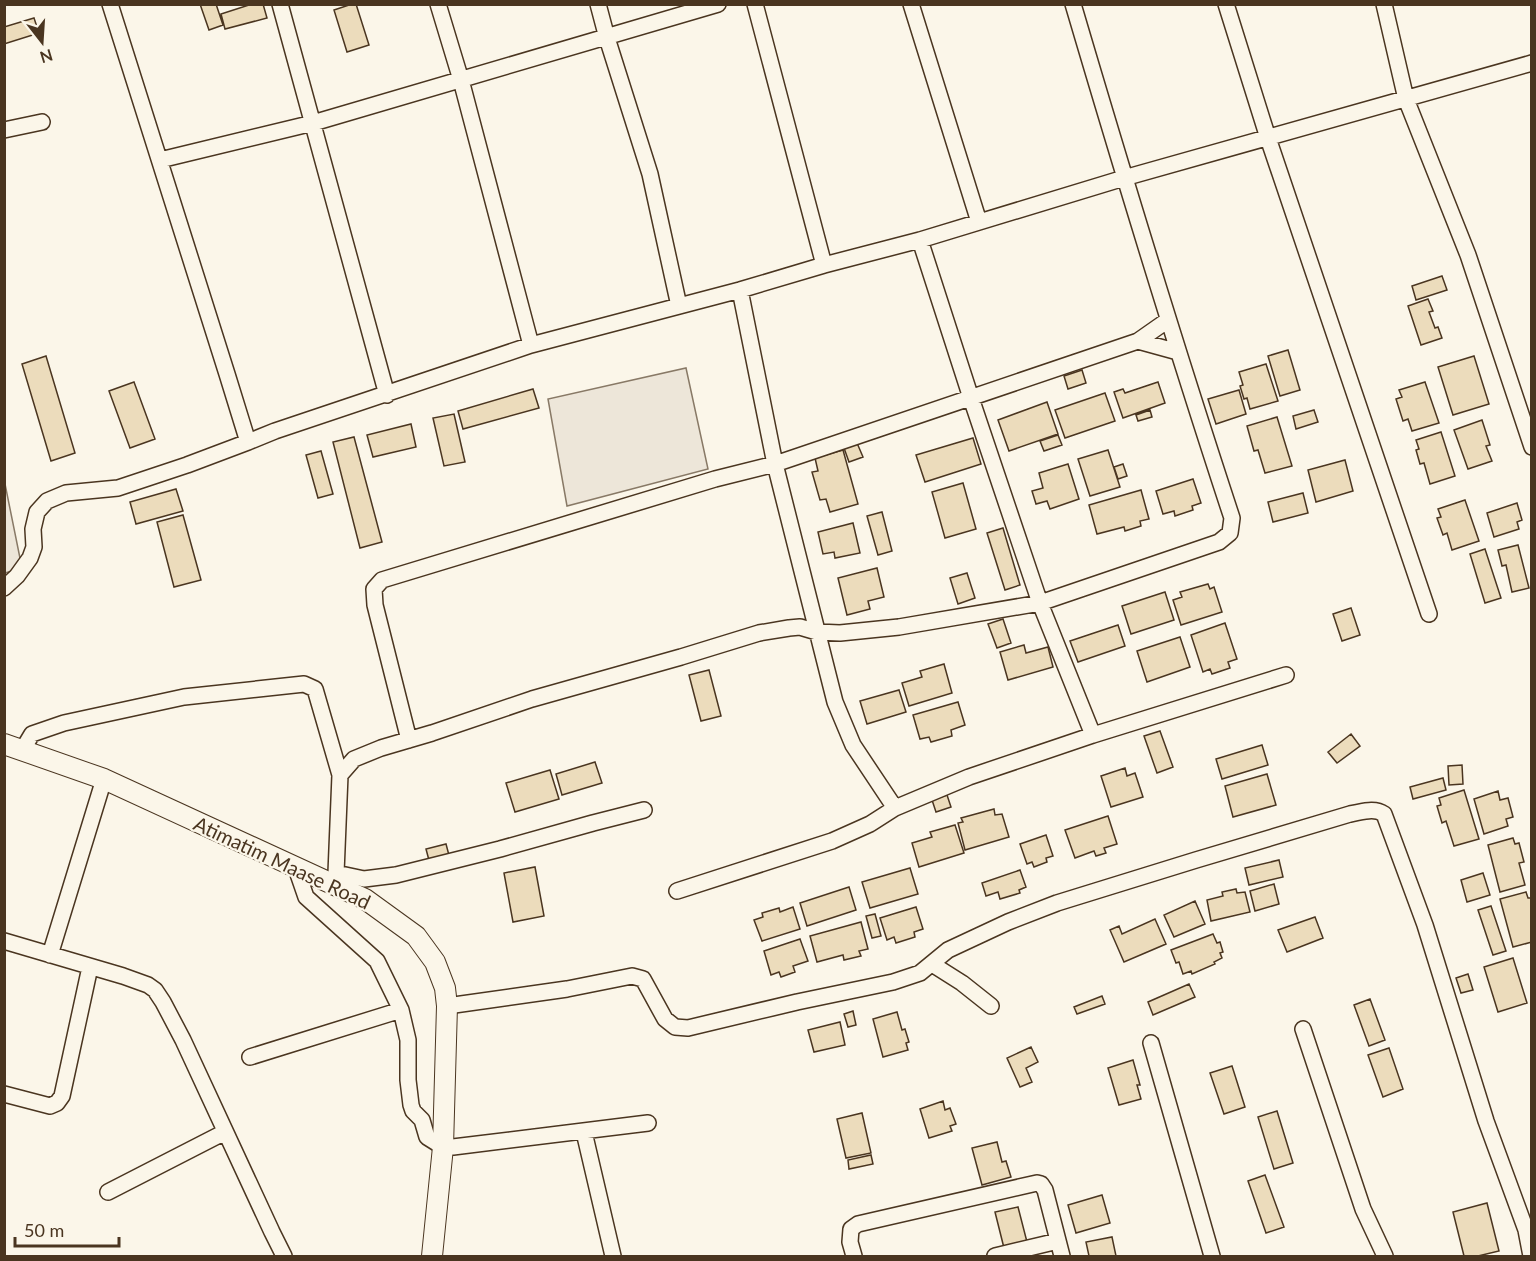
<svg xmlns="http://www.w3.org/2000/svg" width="1536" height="1261" font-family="Lato,sans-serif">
<rect width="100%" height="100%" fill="#fbf6e9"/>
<!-- green -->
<path fill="#ede6d9" stroke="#887966" stroke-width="1.5" d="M686,368L708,469L567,506L548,399Z
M4,479L22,568L5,573H4Z"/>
<!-- building -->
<path fill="#ecdcbc" stroke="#4a3520" stroke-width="1.5" d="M200,4H216L223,25L209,30Z
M252,4H263L267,18L225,29L221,14Z
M352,4H356L369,45L347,52L334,10Z
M34,18L39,33L4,44V27Z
M1442,276L1447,290L1416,300L1412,286Z
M1428,299L1433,311L1429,312L1435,328L1438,327L1442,338L1421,345L1408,306Z
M1288,350L1300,390L1280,396L1268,356Z
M46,356L75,453L51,461L22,364Z
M1474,356L1489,404L1453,415L1438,367Z
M1266,364L1278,401L1250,409L1247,398L1244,399L1240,386L1243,385L1239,372Z
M1082,370L1086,383L1068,389L1064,376Z
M134,382L155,439L130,448L109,391Z
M1158,382L1165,403L1123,418L1114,392L1123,389L1125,393Z
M1425,382L1439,423L1412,431L1408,419L1403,421L1396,399L1402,397L1399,390Z
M533,389L539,408L463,429L458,411Z
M1239,390L1246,414L1216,424L1208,399Z
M1105,393L1115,421L1065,438L1055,410Z
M1047,402L1058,434L1009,451L998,420Z
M1150,410L1152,417L1138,421L1136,415Z
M1314,410L1318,422L1296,429L1293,416Z
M454,414L465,462L444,466L433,418Z
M1277,417L1292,466L1265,473L1258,450L1254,451L1247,426Z
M1482,420L1490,445L1486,446L1492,461L1468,469L1454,430Z
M411,424L416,447L373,457L367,435Z
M1441,432L1455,476L1430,484L1424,463L1420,464L1416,450L1419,449L1416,440Z
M1058,435L1062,445L1044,451L1040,441Z
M354,437L382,542L360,548L333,442Z
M973,438L981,464L925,482L916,455Z
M857,443L863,457L849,462L844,448Z
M843,450L858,504L830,512L826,499L820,500L812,472L818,471L815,458Z
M1108,450L1120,487L1090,496L1078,459Z
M321,451L333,494L318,498L306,455Z
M1345,460L1353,491L1316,502L1308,470Z
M1068,464L1079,499L1050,509L1047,501L1036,504L1032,491L1043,488L1039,473Z
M1123,464L1127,476L1118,479L1114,467Z
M1193,479L1201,503L1192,506L1193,510L1175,516L1174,511L1163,514L1156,491Z
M963,483L976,529L945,538L932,492Z
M176,489L183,511L136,524L130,502Z
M1141,490L1149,519L1140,521L1141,526L1125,531L1124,527L1097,534L1089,505Z
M1303,493L1308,513L1273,522L1268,502Z
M1465,500L1479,541L1452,550L1447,533L1443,535L1437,518L1441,517L1438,509Z
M1517,503L1522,520L1517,522L1519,529L1494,537L1487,513Z
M882,512L892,551L878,555L867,516Z
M183,515L201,580L174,587L157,522Z
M853,523L860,553L835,558L834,552L823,554L818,532Z
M1003,528L1020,585L1005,590L987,533Z
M1518,545L1529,588L1512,592L1506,565L1502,566L1498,550Z
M1485,549L1501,598L1485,603L1470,554Z
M877,568L884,597L868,601L870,609L847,615L838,578Z
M967,573L975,598L958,604L950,578Z
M1208,584L1210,589L1214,587L1222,612L1181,625L1173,600L1182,597L1180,592Z
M1165,592L1174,620L1131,634L1122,606Z
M1351,608L1360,635L1342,641L1333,614Z
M1003,619L1011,643L997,648L988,624Z
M1225,623L1237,659L1228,662L1230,668L1212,674L1210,669L1203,672L1191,635Z
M1118,625L1125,646L1078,662L1070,641Z
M1180,637L1190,667L1147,682L1137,651Z
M1024,645L1026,653L1048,647L1053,667L1008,680L1000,652Z
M944,664L952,693L909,706L902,683L922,677L920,671Z
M709,670L721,716L701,721L689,675Z
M899,690L906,712L867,724L860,701Z
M958,702L965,725L951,730L952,736L931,742L929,737L920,739L913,715Z
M1160,731L1173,767L1157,773L1144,736Z
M1351,734L1360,746L1337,763L1328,752Z
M1262,745L1268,765L1222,779L1216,759Z
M595,762L602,783L562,795L556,774Z
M1462,765L1463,784L1449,785L1448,766Z
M1125,768L1127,776L1135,773L1143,797L1111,807L1101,776Z
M550,770L559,799L515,812L506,783Z
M1267,774L1276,805L1233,817L1225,786Z
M1443,778L1446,790L1413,799L1410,787Z
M1464,790L1479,839L1454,846L1446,821L1442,823L1437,806L1441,805L1439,798Z
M1498,791L1500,800L1508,798L1513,817L1506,819L1508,826L1484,834L1474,799Z
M947,795L951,807L936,812L932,800Z
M994,809L995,815L1002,814L1009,837L965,850L958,823L963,822L961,818Z
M1108,816L1117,844L1104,848L1106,853L1096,856L1094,851L1075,858L1065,830Z
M955,825L964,853L919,867L912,843L932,837L930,832Z
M1046,835L1053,856L1046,858L1047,862L1034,867L1032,862L1027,864L1020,844Z
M1513,838L1515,844L1519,843L1524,862L1519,863L1525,885L1500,892L1488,845Z
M446,844L450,859L430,864L426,849Z
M1279,860L1283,877L1249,885L1245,868Z
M535,867L544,916L513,922L504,873Z
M910,868L918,894L870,908L862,882Z
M1020,870L1026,887L1019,890L1020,893L1000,899L998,892L986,896L982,883Z
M1483,873L1490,895L1467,902L1461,880Z
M1274,884L1279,904L1255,911L1250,891Z
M849,887L856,910L807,926L800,903Z
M1236,889L1237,893L1245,892L1250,912L1211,921L1207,900L1223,896L1222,892Z
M1526,892L1528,898H1532V942L1513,947L1500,899Z
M1195,901L1205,924L1174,937L1164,915Z
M1491,906L1506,951L1493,955L1478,910Z
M793,907L800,929L762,941L754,920L763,917L762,913L779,908L780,912Z
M916,907L923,929L914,932L915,937L896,943L894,937L887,940L880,918Z
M875,914L881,936L872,938L866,916Z
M1315,917L1323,938L1287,952L1278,930Z
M1155,919L1166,944L1124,962L1110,930L1119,926L1122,934Z
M861,922L868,949L859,951L861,956L844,960L843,955L817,962L810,936Z
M1213,934L1217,943L1220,942L1223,952L1220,953L1222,958L1214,962L1215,964L1192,974L1191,971L1183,974L1179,962L1176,963L1171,950Z
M800,939L808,961L793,966L795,972L781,977L779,972L771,975L764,951Z
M1513,958L1527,1003L1498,1012L1484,967Z
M1468,974L1473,990L1461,993L1456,978Z
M1189,984L1195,997L1153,1015L1148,1002Z
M1102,996L1105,1004L1077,1014L1074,1007Z
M1370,999L1385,1040L1369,1046L1354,1005Z
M853,1011L856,1025L848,1027L844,1014Z
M897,1012L902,1030L905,1029L909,1042L906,1043L908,1050L883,1057L873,1019Z
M840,1022L845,1045L814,1052L808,1030Z
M1031,1047L1038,1062L1026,1068L1032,1082L1020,1087L1007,1058Z
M1389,1048L1403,1089L1383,1097L1368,1055Z
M1133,1060L1140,1085H1137L1141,1099L1119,1105L1108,1068Z
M1232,1066L1245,1107L1224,1114L1210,1073Z
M943,1101L945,1110L950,1108L956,1124L950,1126L952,1131L929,1138L920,1109Z
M1277,1111L1293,1163L1274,1169L1258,1117Z
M862,1113L871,1153L846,1158L837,1119Z
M997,1142L1002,1162L1006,1161L1011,1177L982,1185L972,1148Z
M871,1155L873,1164L849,1169L848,1160Z
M1265,1175L1284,1227L1266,1233L1248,1181Z
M1102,1195L1110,1223L1076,1233L1068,1205Z
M1487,1203L1499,1251L1478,1256H1464L1453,1212Z
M1018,1207L1027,1242L1004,1248L995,1212Z
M1112,1237L1116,1256H1089L1086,1242Z"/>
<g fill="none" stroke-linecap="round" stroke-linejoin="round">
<defs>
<path id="minor" d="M110,4L227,374L248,442L275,431L531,345L740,290L824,265L920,240L1124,178L1532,63
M280,4L387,395
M438,4L461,80L531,345
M598,4L607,38L650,174L679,306
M755,4L824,265
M911,4L979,222
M1226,4L1268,138L1429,614
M1384,4L1406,99L1468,255L1532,447
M4,130L42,122
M160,160L313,123L718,4
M920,240L971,398L1040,603L1093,735
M740,290L775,464L835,702L853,745L895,808
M1138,341L1178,352
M4,588L17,576L30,558L34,547L33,529L37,512L47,501L66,493L118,488L187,465L248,442
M409,740L375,605L374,589L382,580L715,479L775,464L1138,341L1168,320
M23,749L32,734L64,723L184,697L304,684L315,689L340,775
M296,868L306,897L377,961L401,1010L408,1040V1080L411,1105L413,1111L422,1120L427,1137L443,1147H453L648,1123
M336,873L364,879L396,875L500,849L593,823L644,810
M340,888L336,873L340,775L354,759L381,748L432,733L532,699L681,657L759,633L789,628L800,627L817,632L840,633L899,627L1040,603L1219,542L1230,533L1232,518C1176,348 1124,177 1073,4
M677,891L832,841L870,824L895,808L969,777L1093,735L1286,675
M4,941L123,976L148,985L155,990L163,1002L183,1040L272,1232L284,1256
M50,955L104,779
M932,964L962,983L991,1006
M447,1006L567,989L632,976L643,979L665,1019L675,1027L688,1028L797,1002L893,982L920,973L948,950L1008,922L1057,903L1196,860L1350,814C1362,812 1374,807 1384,814L1425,925L1486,1121L1526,1230L1531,1256
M1303,1029L1363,1209L1385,1256
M1151,1043L1212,1256
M250,1057L401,1010
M4,1094L50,1106L57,1103L62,1096L90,967
M584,1132L613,1256
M108,1192L225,1132
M854,1256L850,1242L851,1229L858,1224L1037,1183L1041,1184L1045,1190L1062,1256
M995,1256L1058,1241"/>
<path id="major" d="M4,744L104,779L365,899L416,936L435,962L445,988L447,1006L443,1147L432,1256"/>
</defs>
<!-- minor casing -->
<use href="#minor" stroke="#4a3520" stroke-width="18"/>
<!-- major casing -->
<use href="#major" stroke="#4a3520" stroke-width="22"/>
<!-- minor -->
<use href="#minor" stroke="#fbf6e9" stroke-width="15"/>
<!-- major -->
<use href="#major" stroke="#fbf6e9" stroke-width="20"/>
</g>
<g text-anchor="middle" stroke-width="4.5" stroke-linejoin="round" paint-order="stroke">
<!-- street labels -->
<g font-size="20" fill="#4a3520" stroke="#fbf6e9">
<text transform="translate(282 863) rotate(25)" y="7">Atimatim Maase Road</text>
</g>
</g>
<!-- border -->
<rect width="1536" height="1261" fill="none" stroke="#4a3520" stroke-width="12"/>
<!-- north arrow -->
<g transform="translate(42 42) rotate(163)" stroke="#fbf6e9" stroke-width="4.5" paint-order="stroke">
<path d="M0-4.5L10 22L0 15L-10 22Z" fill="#4a3520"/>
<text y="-9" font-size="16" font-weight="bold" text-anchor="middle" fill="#4a3520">N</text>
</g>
<!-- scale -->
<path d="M15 1237v9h104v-9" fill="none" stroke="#4a3520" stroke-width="3"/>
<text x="24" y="1237" font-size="18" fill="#4a3520" stroke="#fbf6e9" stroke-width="4.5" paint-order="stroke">50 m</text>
</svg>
